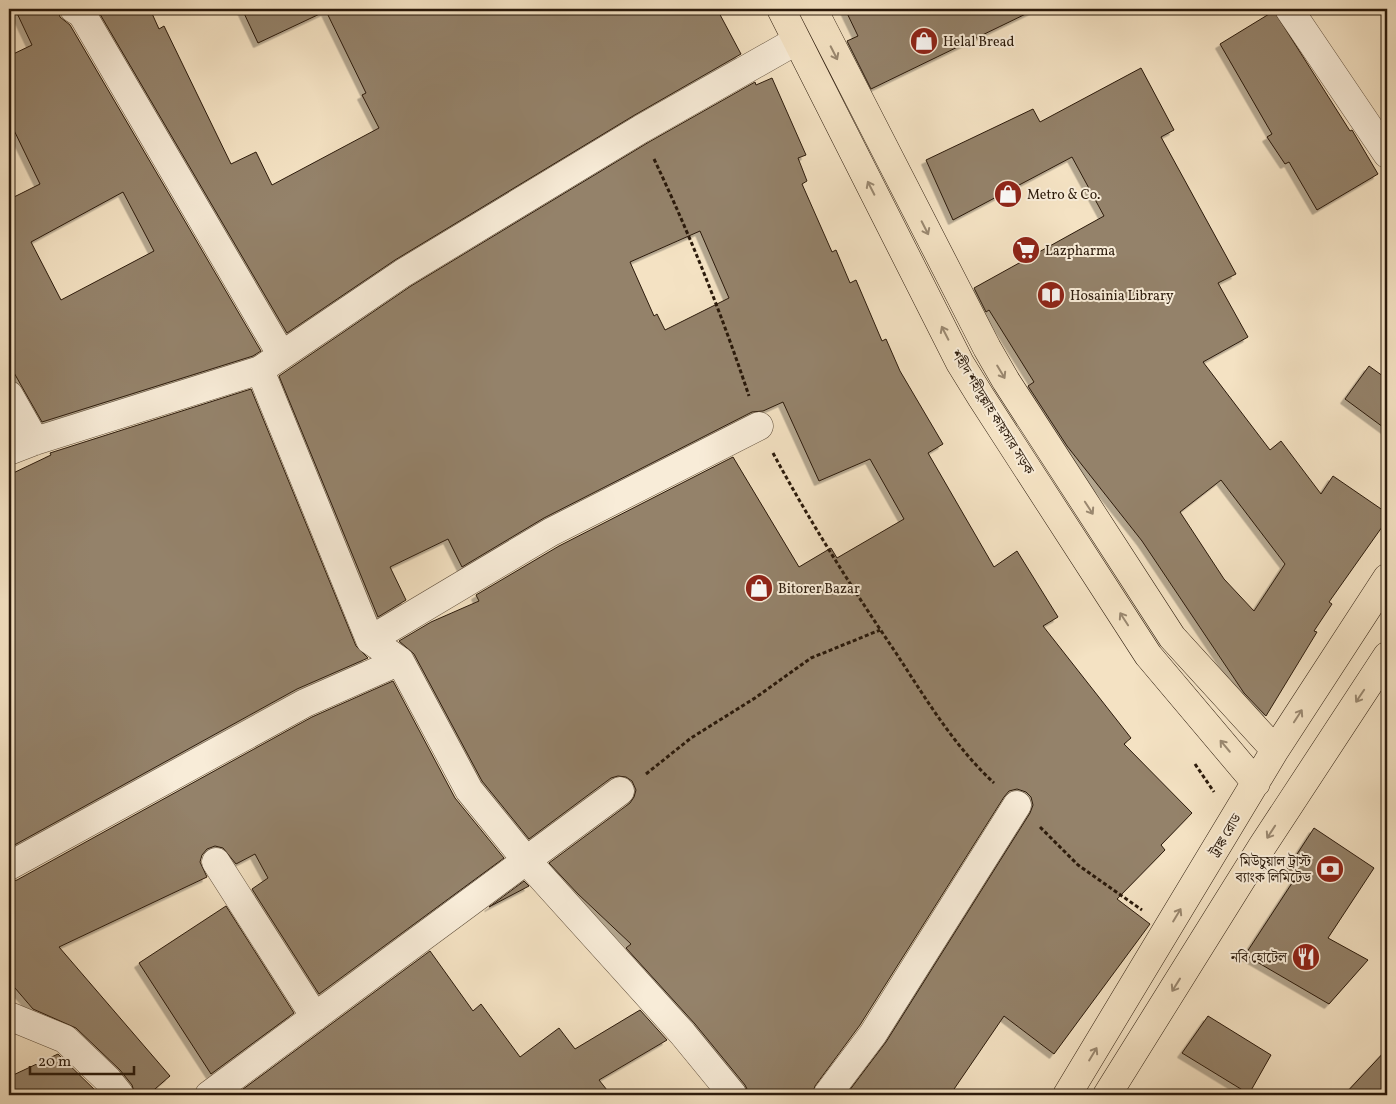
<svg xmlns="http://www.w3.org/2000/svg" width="1396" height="1104" font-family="Vollkorn,'Noto Serif Bengali',serif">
<defs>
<filter id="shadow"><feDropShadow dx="-4.5" dy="4.5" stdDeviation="0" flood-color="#0004"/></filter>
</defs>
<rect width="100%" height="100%" fill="#f4e2c3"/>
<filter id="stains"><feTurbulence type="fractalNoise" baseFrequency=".004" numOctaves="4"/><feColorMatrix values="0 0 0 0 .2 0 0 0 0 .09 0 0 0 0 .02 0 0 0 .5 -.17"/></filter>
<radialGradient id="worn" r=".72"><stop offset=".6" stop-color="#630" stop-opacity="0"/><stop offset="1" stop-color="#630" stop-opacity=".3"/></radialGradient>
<!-- building -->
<path fill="#94826b" stroke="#2b1a0b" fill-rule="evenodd" filter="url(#shadow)" d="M15,9H58L60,17L70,25L261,351L253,356L42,422L9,364V197L10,199L40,184L9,120V56L32,45ZM123,192L154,251L61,300L31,242Z
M97,9H150L159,29L164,26L231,164L256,152L272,185L379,128L362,95L366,93L326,11L258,43L242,9H717L741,54L633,116L395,260L287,333Z
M845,9H1036L871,89L847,41L858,36Z
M1274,11L1350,131L1352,130L1355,135L1378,174L1317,210L1289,162L1285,164L1267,137L1272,134L1220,44Z
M1141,68L1174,130L1161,137L1236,274L1218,283L1248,337L1203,362L1270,450L1281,441L1321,494L1333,476L1387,513V520L1329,602L1332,604L1314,631L1317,632L1266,716L1244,693L1142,541L1067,446L1028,386L1034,382L989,310L986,312L974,288L1104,216L1072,157L953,220L926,160L1033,109L1040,122ZM1221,480L1285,564L1254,611L1224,579L1180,512Z
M772,78L806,155L798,158L807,181L802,184L832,252L836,250L850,283L856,280L882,341L886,339L900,371L943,444L928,453L994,567L1017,551L1058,617L1043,626L1131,738L1124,744L1192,813L1161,845L1165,850L1117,899L1150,924L1054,1054L1004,1016L950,1095H846L886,1042L1030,813L1033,805L1031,797L1026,792L1017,789L1009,791L1004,797L860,1025L815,1086L812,1095H750L745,1085L695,1024L626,948L631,944L578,894L549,863L630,803L634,797L636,790L632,781L626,777L618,776L611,778L529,839L482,781L414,654L399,641L431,622L479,601L476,595L559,546L733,457L799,567L831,548L837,558L904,519L870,459L819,481L783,402L763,411L752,412L544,518L462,567L448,539L390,567L406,600L378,617L279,376L411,286L649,142L755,82L756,85ZM700,231L729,298L665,330L657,314L654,316L630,262Z
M1369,366L1387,379V430L1345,399Z
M251,389L356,646L368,658L297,689L9,848V475L51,455L50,453Z
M393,681L455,798L504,858L319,994L252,889L268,878L255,854L236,864L223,848L215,846L207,849L202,855L200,862L207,877L59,947L170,1076L148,1095H135L132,1085L120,1070L76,1028L33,1009L9,981V882L17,880L312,717Z
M1314,828L1374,868L1328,938L1368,960L1329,1004L1245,955L1296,877L1286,871Z
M524,881L529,886L489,907Z
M226,906L294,1013L211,1074L139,963Z
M430,951L473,1011L481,1004L520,1057L559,1028L575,1049L640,1010L667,1040L599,1080L611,1095H235Z
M1208,1016L1271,1055L1249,1094L1182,1053Z
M1387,1049V1095H1344Z
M58,1054L100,1095H9V1077Z"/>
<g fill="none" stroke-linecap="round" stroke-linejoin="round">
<defs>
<path id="minor" d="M74,9L82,14L281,354
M1289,9L1387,154
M260,370L370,640L400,661L469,790L526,860L683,1034L733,1095
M9,395L35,441
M9,451L35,441L260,370L403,273L641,129L796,41
M370,640L551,532L759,426
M216,862L315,1017
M9,866L305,703L400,661
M9,1016L65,1039L108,1080L120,1095
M209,1095L620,791
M827,1095L873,1034L1017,805"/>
<path id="major" d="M781,9L960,363L981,397L1148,655L1256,783
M813,9L987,348L1006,381L1172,637L1275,750
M1067,1095L1275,750L1387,578
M1107,1095L1263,845L1387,656"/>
</defs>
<!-- minor casing -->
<use href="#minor" stroke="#5d4c39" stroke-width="29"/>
<!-- major casing -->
<use href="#major" stroke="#2b1a0b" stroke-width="29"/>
<!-- path -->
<path stroke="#2b1a0b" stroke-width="3" stroke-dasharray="4 2.5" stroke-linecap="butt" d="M654,159C691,237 722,315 749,396
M773,453C810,522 852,588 896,653C926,699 954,746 994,783
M1195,764L1214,792
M646,774L691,738L755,698L811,658L880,630
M1040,827L1078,865L1142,910"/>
<!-- minor -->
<use href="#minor" stroke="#f8ecd8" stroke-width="28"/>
<!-- major -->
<use href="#major" stroke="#f4e2c3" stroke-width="28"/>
</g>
<!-- one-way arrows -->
<defs><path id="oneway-shaft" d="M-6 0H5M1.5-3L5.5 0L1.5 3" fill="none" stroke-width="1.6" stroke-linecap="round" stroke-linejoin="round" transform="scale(1.25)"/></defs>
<g stroke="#9a8870">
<use href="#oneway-shaft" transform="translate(834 53) rotate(63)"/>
<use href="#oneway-shaft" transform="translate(871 188) rotate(-117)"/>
<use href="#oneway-shaft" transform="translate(925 228) rotate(63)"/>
<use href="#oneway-shaft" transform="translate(945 333) rotate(-117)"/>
<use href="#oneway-shaft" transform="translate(1001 372) rotate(59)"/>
<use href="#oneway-shaft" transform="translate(1089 508) rotate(57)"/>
<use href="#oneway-shaft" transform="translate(1124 619) rotate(-123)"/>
<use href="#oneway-shaft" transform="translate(1360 696) rotate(124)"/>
<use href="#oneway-shaft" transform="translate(1298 716) rotate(-57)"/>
<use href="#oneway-shaft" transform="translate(1225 746) rotate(-130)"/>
<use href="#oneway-shaft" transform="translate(1271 832) rotate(123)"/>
<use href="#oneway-shaft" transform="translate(1177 915) rotate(-59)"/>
<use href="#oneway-shaft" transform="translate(1176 985) rotate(122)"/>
<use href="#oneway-shaft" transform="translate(1093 1054) rotate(-59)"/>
</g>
<!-- icons -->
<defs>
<symbol id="shop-disc" viewBox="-11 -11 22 22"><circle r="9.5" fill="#8f2418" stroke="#f8ecd8"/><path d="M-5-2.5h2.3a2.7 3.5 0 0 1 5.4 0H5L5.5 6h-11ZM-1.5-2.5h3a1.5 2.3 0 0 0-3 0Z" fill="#fff"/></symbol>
<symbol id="supermarket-disc" viewBox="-11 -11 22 22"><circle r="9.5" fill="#8f2418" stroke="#f8ecd8"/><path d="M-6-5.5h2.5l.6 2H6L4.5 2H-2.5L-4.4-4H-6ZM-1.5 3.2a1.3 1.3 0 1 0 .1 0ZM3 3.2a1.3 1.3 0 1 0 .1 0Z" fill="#fff"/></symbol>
<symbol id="library-disc" viewBox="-11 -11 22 22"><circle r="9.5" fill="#8f2418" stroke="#f8ecd8"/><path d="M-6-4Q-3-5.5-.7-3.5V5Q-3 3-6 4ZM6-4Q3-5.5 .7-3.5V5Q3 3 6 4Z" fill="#fff"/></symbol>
<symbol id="bank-disc" viewBox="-11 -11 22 22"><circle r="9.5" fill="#8f2418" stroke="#f8ecd8"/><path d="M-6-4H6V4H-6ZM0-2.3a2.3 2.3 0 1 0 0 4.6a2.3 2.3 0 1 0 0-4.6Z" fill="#fff"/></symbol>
<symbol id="restaurant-disc" viewBox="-11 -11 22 22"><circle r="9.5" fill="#8f2418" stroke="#f8ecd8"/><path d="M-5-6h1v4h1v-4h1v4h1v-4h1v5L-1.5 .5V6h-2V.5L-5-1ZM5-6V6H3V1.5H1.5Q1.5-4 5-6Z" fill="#fff"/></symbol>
</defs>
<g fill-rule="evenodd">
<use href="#shop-disc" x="908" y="25" width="32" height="32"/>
<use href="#shop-disc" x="992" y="178" width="32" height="32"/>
<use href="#supermarket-disc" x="1010" y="234" width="32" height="32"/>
<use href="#library-disc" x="1035" y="279" width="32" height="32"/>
<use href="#shop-disc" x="743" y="572" width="32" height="32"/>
<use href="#bank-disc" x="1314" y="853" width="32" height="32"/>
<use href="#restaurant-disc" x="1290" y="941" width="32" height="32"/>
</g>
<g text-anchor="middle" stroke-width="4" stroke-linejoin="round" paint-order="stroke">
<!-- poi labels -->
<g font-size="14" fill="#2b1a0b" stroke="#f8ecd8" text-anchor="start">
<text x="943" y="46">Helal Bread</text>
<text x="1027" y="199">Metro &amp; Co.</text>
<text x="1045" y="255">Lazpharma</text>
<text x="1070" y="300">Hosainia Library</text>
<text x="778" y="593">Bitorer Bazar</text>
<text x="1311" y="866" text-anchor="end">মিউচুয়াল ট্রাস্ট<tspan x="1311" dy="16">ব্যাংক লিমিটেড</tspan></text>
<text x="1287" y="962" text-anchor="end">নবি হোটেল</text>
</g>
<!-- street labels -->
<g font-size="14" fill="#2b1a0b" stroke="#f8ecd8">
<text transform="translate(993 412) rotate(58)" y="5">শহীদ শহীদুল্লাহ কায়সার সড়ক</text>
<text transform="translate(1225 835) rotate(-59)" y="5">ট্রাঙ্ক রোড</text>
</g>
</g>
<!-- margin -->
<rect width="1396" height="1104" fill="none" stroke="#f4e2c3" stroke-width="30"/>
<rect x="10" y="10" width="1376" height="1084" fill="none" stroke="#2b1a0b" stroke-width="2.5"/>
<rect x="15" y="15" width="1366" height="1074" fill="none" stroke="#2b1a0b"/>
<!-- scale -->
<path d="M30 1066v8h104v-8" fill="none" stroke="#2b1a0b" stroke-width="2.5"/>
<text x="38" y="1066" font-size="15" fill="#2b1a0b" stroke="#f8ecd8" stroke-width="4" paint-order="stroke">20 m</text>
<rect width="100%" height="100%" filter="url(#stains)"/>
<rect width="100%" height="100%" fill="url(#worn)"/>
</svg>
